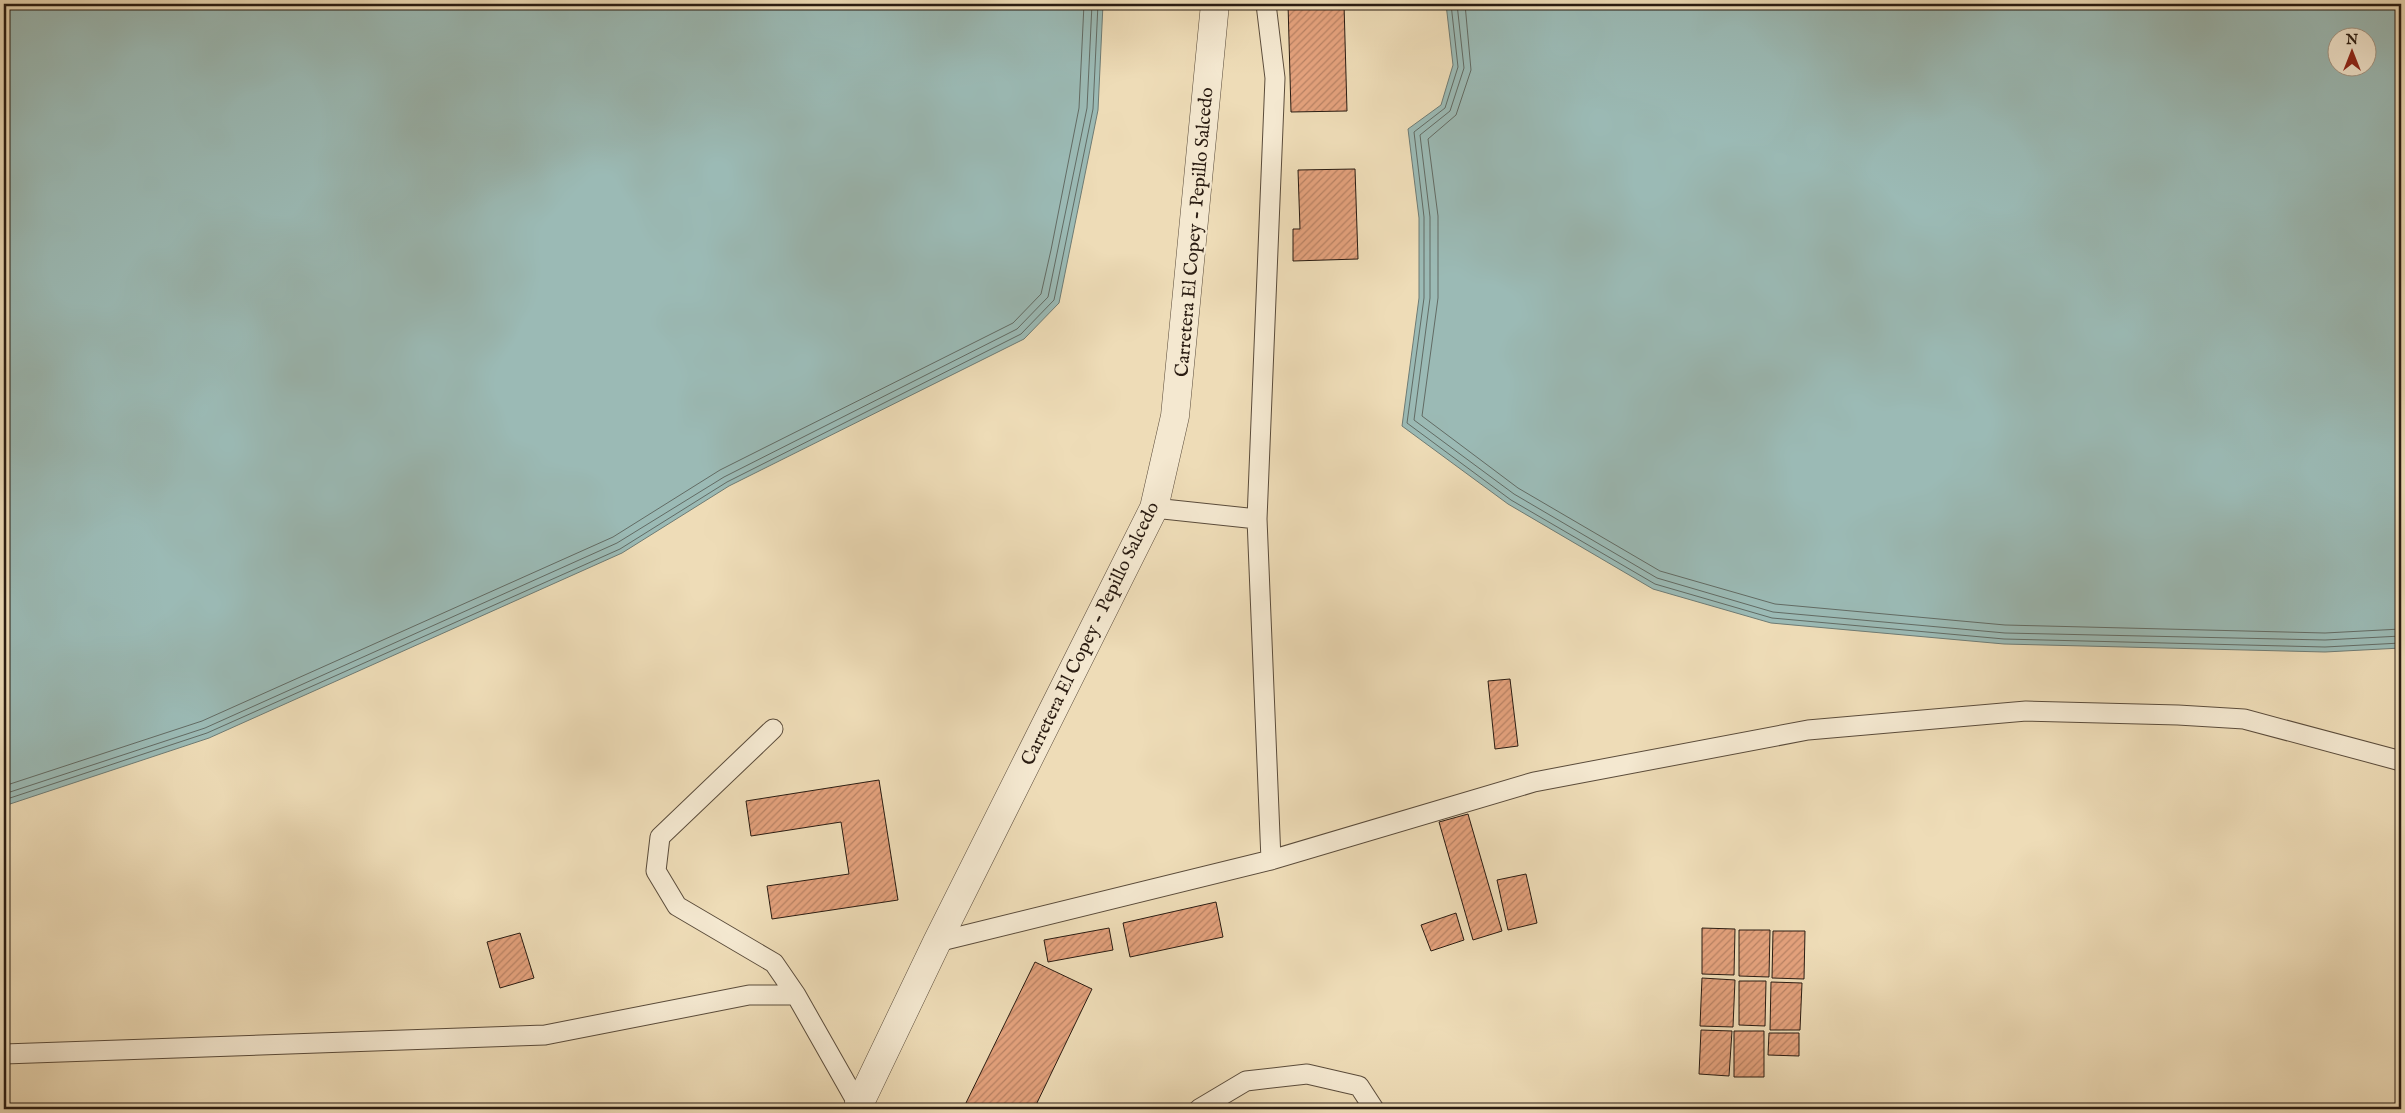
<svg xmlns="http://www.w3.org/2000/svg" width="2405" height="1113" font-family="'IM FELL English',serif">
<defs>
<pattern id="building-hatch" width="6" height="6" patternUnits="userSpaceOnUse" patternTransform="scale(1.25)"><rect width="6" height="6" fill="#e3a17c"/><path d="M-1 1l2-2M0 6l6-6M5 7l2-2" fill="none" stroke="#b88264"/></pattern>
</defs>
<rect width="100%" height="100%" fill="#eedcb7"/>
<filter id="stains"><feTurbulence type="fractalNoise" baseFrequency=".004" numOctaves="4"/><feColorMatrix values="0 0 0 0 .2 0 0 0 0 .09 0 0 0 0 .02 0 0 0 .5 -.17"/></filter>
<radialGradient id="worn" r=".72"><stop offset=".6" stop-color="#630" stop-opacity="0"/><stop offset="1" stop-color="#630" stop-opacity=".3"/></radialGradient>
<!-- water -->
<path fill="#9bbab5" stroke="#6e7b74" fill-rule="evenodd" d="M4,4H1103L1098,110L1059,303L1024,339L729,486L622,553L209,738L4,806Z
M1446,4H2401V648L2325,652L2004,644L1771,623L1653,589L1508,504L1402,426L1419,298V218L1408,129L1441,105L1453,65ZM2338,38H2368V68H2338Z"/>
<g fill="none" stroke-linecap="round" stroke-linejoin="round">
<!-- shore -->
<path stroke="#626b64" stroke-width="1" d="M1451,4L1458,67L1445,108L1414,132L1424,217V298L1407,423L1511,500L1655,584L1772,618L2004,639L2325,647L2401,643
M1457,4L1464,68L1450,111L1420,135L1430,217V298L1414,420L1514,494L1657,578L1773,612L2005,633L2325,640L2401,636
M1465,4L1471,70L1456,115L1428,139L1438,216V298L1422,416L1518,488L1660,571L1775,604L2005,625L2325,633L2401,629
M4,786L202,721L613,537L720,470L1013,323L1041,294L1051,250L1079,108L1084,4
M4,794L205,728L617,543L724,477L1017,329L1048,297L1087,108L1092,4
M4,800L207,733L620,549L727,482L1021,334L1054,300L1093,109L1098,4"/>
</g>
<!-- building -->
<path fill="url(#building-hatch)" stroke="#2a1c12" d="M1288,4H1344L1347,111L1291,112Z
M1355,169L1358,259L1293,261V229H1300L1298,170Z
M1510,679L1518,746L1495,749L1488,681Z
M879,780L898,900L772,919L767,886L849,874L841,822L751,836L746,801Z
M1468,814L1502,931L1473,940L1439,822Z
M1526,874L1537,923L1508,930L1497,880Z
M1216,902L1223,937L1130,957L1123,923Z
M1456,913L1464,940L1431,951L1421,925Z
M1109,928L1113,950L1048,962L1044,940Z
M1702,928L1735,929L1734,975L1702,974Z
M1739,930H1770L1769,977L1739,976Z
M1773,931H1805L1804,979L1772,978Z
M520,933L534,978L500,988L487,942Z
M1035,962L1092,989L1034,1109H963Z
M1702,978L1735,980L1733,1027L1700,1026Z
M1739,981H1766L1765,1026L1739,1025Z
M1771,982L1802,983L1800,1030H1770Z
M1701,1030L1732,1031L1729,1076L1699,1074Z
M1734,1031H1764V1077H1734Z
M1769,1033H1799V1056L1768,1055Z"/>
<g fill="none" stroke-linecap="round" stroke-linejoin="round">
<defs>
<path id="service" d="M1266,4L1275,78L1257,519L1271,860
M1154,508L1257,519
M773,729L660,837L656,871L677,906L774,963L796,995
M937,942L1271,860L1534,782L1808,730L2026,711L2178,715L2244,719L2401,761
M4,1054L545,1035L749,995H796L859,1106
M1199,1109L1246,1081L1307,1074L1359,1086L1374,1109"/>
<path id="minor" d="M857,1109L937,942L1154,508L1175,416L1215,4"/>
</defs>
<!-- service casing -->
<use href="#service" stroke="#5b4c3b" stroke-width="21"/>
<!-- minor casing -->
<use href="#minor" stroke="#5b4c3b" stroke-width="29"/>
<!-- service -->
<use href="#service" stroke="#f4e8d0" stroke-width="19"/>
<!-- minor -->
<use href="#minor" stroke="#f4e8d0" stroke-width="28"/>
</g>
<g text-anchor="middle" stroke-width="4.5" stroke-linejoin="round" paint-order="stroke">
<!-- street labels -->
<g font-size="19" fill="#2a1c12" stroke="#f4e8d0">
<text transform="translate(1193 232) rotate(-85)" y="7">Carretera El Copey - Pepillo Salcedo</text>
<text transform="translate(1089 633) rotate(-64)" y="7">Carretera El Copey - Pepillo Salcedo</text>
</g>
</g>
<!-- margin -->
<rect width="2405" height="1113" fill="none" stroke="#eedcb7" stroke-width="20"/>
<rect x="5" y="5" width="2395" height="1103" fill="none" stroke="#2a1c12" stroke-width="2.5"/>
<rect x="10" y="10" width="2385" height="1093" fill="none" stroke="#2a1c12"/>
<!-- north arrow -->
<g transform="translate(2352 52)"><circle r="24" fill="#f4e8d0" stroke="#a39684"/>
<path d="M0-4L9 19L0 12L-9 19Z" fill="#8f2418"/>
<text y="-8" font-size="14" font-weight="bold" text-anchor="middle" fill="#2a1c12">N</text>
</g>
<rect width="100%" height="100%" filter="url(#stains)"/>
<rect width="100%" height="100%" fill="url(#worn)"/>
</svg>
